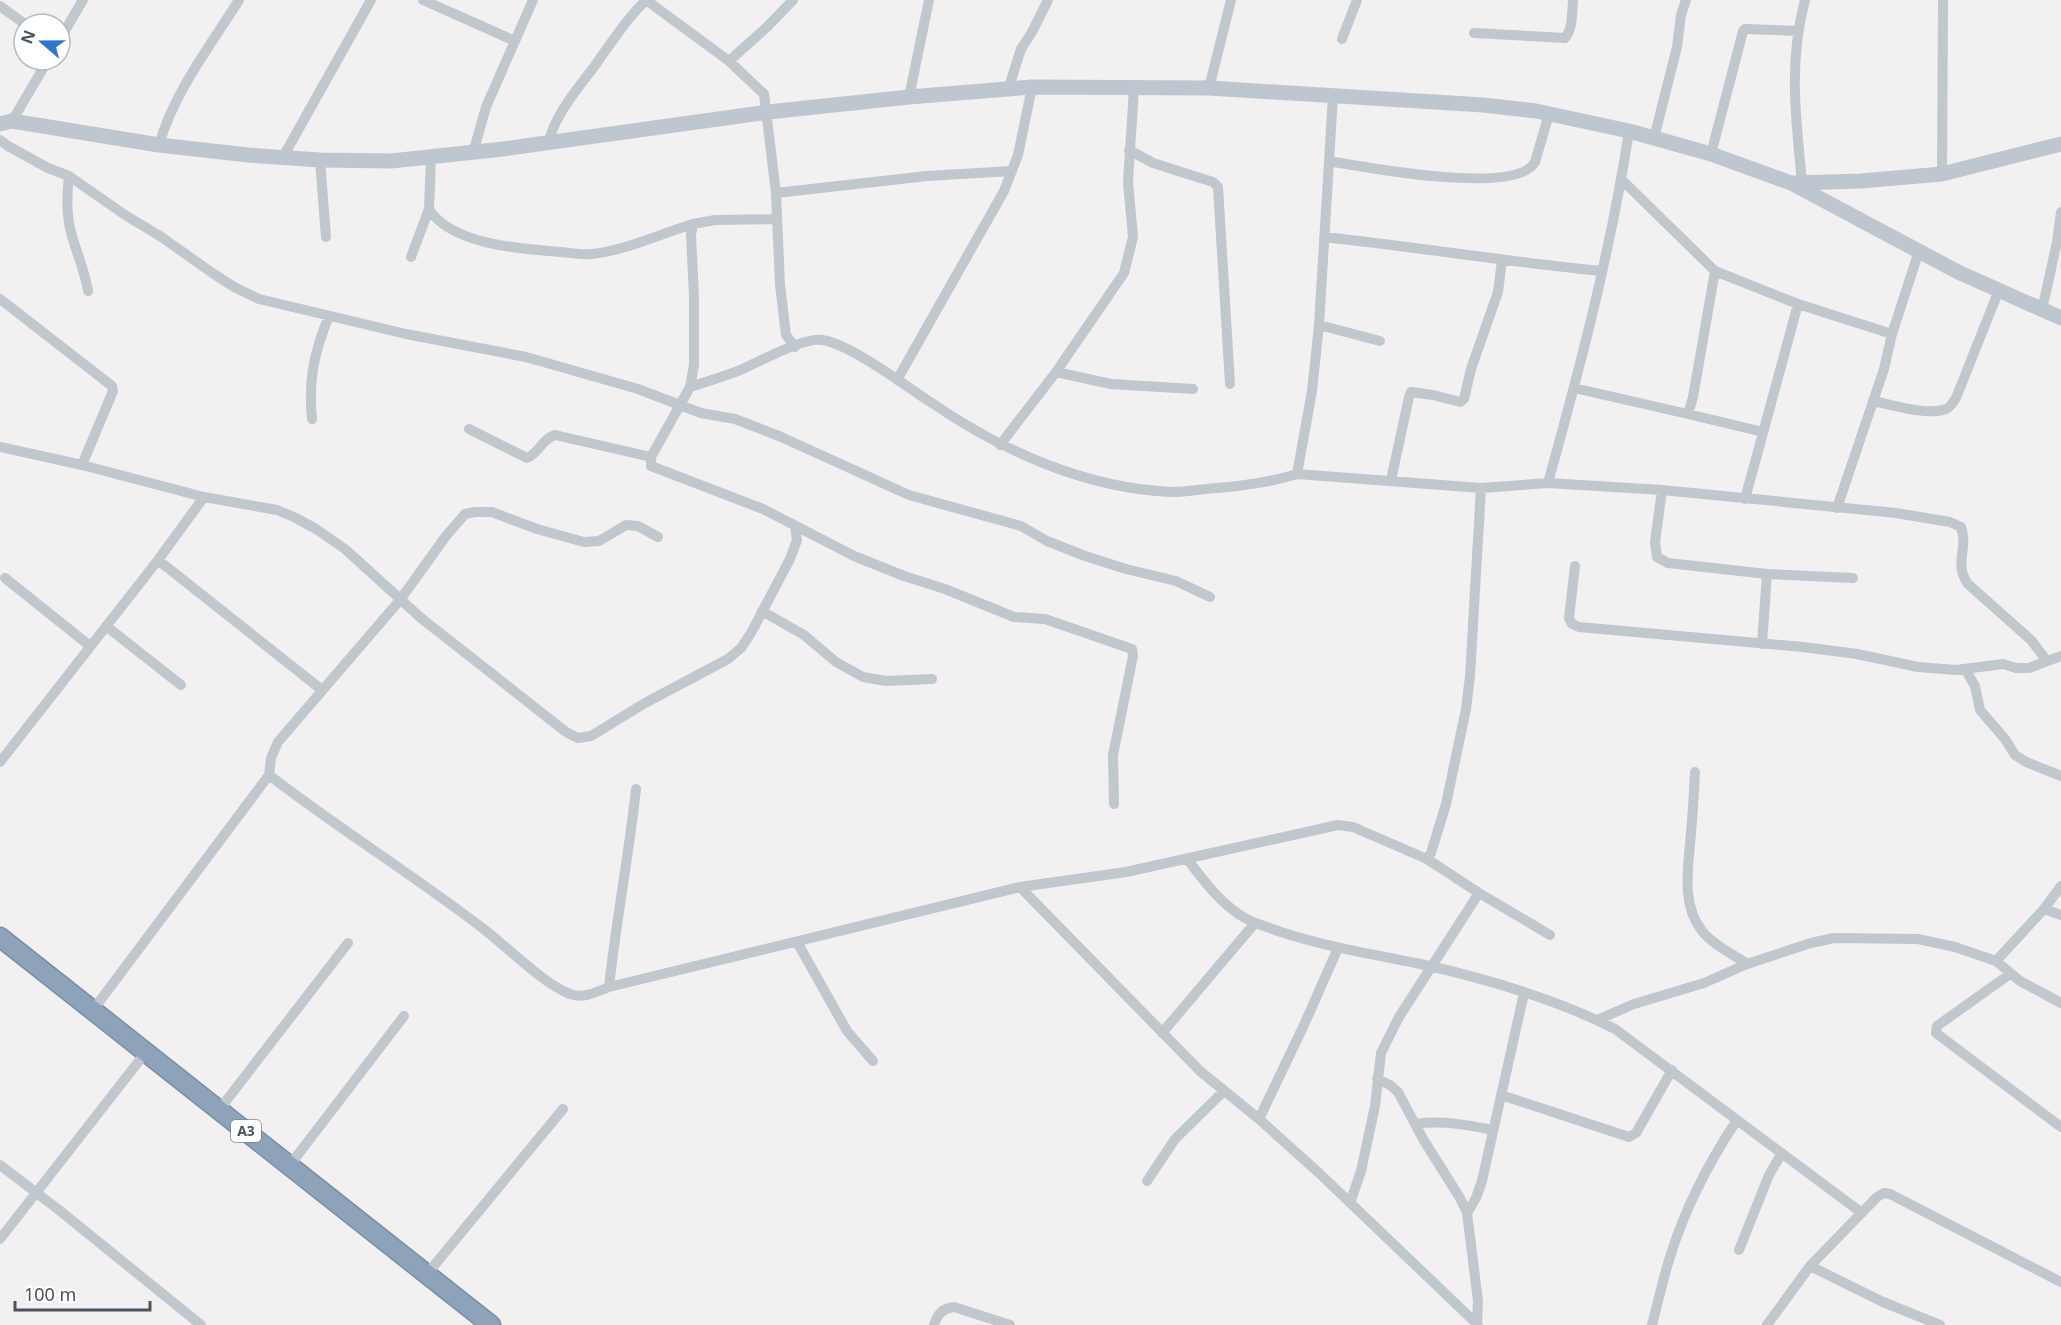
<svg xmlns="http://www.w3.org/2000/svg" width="2061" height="1325" font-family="'Noto Sans',sans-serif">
<rect width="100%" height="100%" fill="#f2f0f0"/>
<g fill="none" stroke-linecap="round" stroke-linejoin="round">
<defs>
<path id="highway" d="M0,937L491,1325"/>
</defs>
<!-- highway casing -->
<use href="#highway" stroke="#798ea5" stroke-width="21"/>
<!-- street -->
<path stroke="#c0c7cd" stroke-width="10" d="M423,0L515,41
M646,0L729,61L764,94L776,193L780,285L786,335L795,347
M0,6L25,24
M1474,33L1565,38C1573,29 1572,12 1573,0
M60,39L83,0
M1342,39L1357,0
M729,61L767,27L793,0
M1209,88L1231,0
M1008,90L1021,49L1032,32L1048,0
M909,97L929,0
M12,121L48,60
M1654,138L1677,47L1681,15L1686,0
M0,140L8,146L48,168L69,176L125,215L160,236L211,272L234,287L259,299L406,334L526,357L638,389L701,413L735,419L779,436L909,495L1021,526L1047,541L1085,556L1126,569L1176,581L1210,597
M548,143C556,114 576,90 594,67C610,44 626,20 646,0
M159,145C174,92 210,46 239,0
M1129,150L1153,163L1213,182L1218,187L1230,384
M473,153L486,107L533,0
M1711,154L1743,31L1745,29L1798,31
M283,157L371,0
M431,158L429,209C451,245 523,249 560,252C571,253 582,255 592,254C627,250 660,234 693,224
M320,160L326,237
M1329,161C1364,167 1517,196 1535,162L1549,114
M1942,174L1943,0
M69,176C67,193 66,211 70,228C75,250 84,267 88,291
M1622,180L1715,271L1798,304L1892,334L1884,369L1837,508
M1802,183C1796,117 1788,65 1805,0
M776,193L927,176L1012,171
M777,219L715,220L693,224L691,235L694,297V365L690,387L651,457V466L763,509L854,556L904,576L945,589L1014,617L1045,619L1132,649L1133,656L1113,755L1114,804
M1324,237C1417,247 1509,262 1602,271
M411,257L429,209
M0,299L112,386L113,391L82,465
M2042,310L2057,242L2061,212
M1319,325L1380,341
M1892,334L1919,251
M1056,372L1124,273L1133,237L1128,182L1134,88
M897,380L1004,191L1018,155L1032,87
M690,387C706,382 722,377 738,371C758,363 802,337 822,340C849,343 907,387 932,403C1002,451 1085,488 1171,492C1186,492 1202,489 1216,488C1243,486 1271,482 1297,474L1312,391L1319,325L1333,96
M1574,388L1688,414L1693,397L1715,271
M1873,401C1893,405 1927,416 1946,409C1951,407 1953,402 1956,398L1999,290
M1688,414L1763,432
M312,419C308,381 314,352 329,316
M469,429L527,458C539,453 542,439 555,435L651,457
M1000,445L1056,372L1111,384L1193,389
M0,447L82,465L204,497L277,510L296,518L316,529L345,549L421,618L566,732L578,738L591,736L645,703L728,659L741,648L751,633L790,559L797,540L795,526
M1297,474L1481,488L1548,483L1662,490L1896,513L1950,522L1961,527C1969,548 1953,563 1968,584L2031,640L2047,661
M1391,480L1409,397L1411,392L1433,395L1460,402L1464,399L1471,369L1498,292L1502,260
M1548,483C1580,367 1611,250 1629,131
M1662,490L1655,542L1657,557L1668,563L1767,574L1762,644
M1745,499L1798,304
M158,560L322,690
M1575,566L1569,618L1572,624L1579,627L1803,647L1857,654L1918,667L1956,670L2003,664L2016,668H2029L2061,656
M1767,574L1853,578
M5,578L90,646
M762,611L804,635L836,662L863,677L886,681L932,679
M106,626L181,685
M1965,669L1975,686L1980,710L2005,739L2015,755L2026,762L2061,776
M0,762L158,560L204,497
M1695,772C1694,792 1693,812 1691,832C1689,865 1680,903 1702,931C1713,945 1733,954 1747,964
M269,775C339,829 415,876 485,930C508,948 544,984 570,994C582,999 597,992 609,987L1020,887L1126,872L1338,825L1353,827L1427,859L1479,893L1550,935
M1187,859C1203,879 1218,901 1240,915C1251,923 1265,926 1278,931C1323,946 1369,954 1416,963C1480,977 1556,999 1615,1029L1862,1213
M1427,859L1431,853L1446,804L1466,709L1470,676L1481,488
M1020,887L1200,1071L1259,1119L1319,1173L1478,1325
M2044,909L2061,915
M797,942L847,1031L873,1061
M1996,961L2044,909L2061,886
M2010,974L1937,1026L1936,1033L2061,1127
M609,987C616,921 629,855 636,789
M93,1010L269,775L271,758L278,742L400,600L446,536L465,514L475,512H492L537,529L584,542L599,541L626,525L638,526L658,537
M1597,1020L1634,1004L1704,983L1747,964L1811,943L1834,938L1918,939L1955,947L1996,961L2020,981L2061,1003
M1162,1033L1255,923
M1377,1079L1390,1085L1398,1092L1423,1139L1460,1198L1467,1213L1478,1301L1477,1324
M1501,1095L1629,1137L1636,1133L1672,1070
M219,1110L348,943
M1259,1119L1304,1025L1338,948
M1416,1124C1442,1120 1468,1125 1493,1130
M0,1165L59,1210L201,1325
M290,1165L404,1016
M1147,1181L1175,1139L1224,1091
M1350,1203L1361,1171L1375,1106L1381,1053L1399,1017L1479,893
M1467,1213L1476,1198L1482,1181L1524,993
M0,1239L146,1052
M1739,1250L1769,1175L1782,1153
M1810,1266L1883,1302L1940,1325
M427,1274L563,1109
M934,1325C937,1314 943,1308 954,1307L1010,1325
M1652,1325C1658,1302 1663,1279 1670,1257C1685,1208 1709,1162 1737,1120
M1767,1325L1810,1266L1877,1197L1884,1193L1890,1194L2061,1282"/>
<!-- secondary -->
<path stroke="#bec7cf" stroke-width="15" d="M0,124L12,121L159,145L248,155L320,160L391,161L503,149L768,112L909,97L1032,87L1209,88L1483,105L1536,111L1629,131L1711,154L1791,183L1958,272L2061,318
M1794,183L1861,181L1942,174L2061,144"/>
<!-- highway -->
<use href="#highway" stroke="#8ea3b9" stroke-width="18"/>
</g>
<g text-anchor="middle" stroke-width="6" stroke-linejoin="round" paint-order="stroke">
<!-- shield labels -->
<rect fill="#fff" stroke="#80878c" stroke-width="1.5" x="231" y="1120" width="30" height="22" rx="4.5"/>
<g font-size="14" font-weight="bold" fill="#4a535b">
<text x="246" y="1136">A3</text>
</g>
</g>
<!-- north arrow -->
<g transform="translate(42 42) rotate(290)"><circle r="28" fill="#ffffff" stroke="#b7babd" stroke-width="1.5"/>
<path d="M0-4.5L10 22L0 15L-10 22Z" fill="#2e76ce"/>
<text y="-9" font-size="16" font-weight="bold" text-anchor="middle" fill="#4a535b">N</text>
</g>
<!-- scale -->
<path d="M15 1301v9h135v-9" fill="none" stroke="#4a535b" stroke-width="3"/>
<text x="24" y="1301" font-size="18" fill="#4a535b" stroke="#ffffff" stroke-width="4.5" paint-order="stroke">100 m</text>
</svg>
